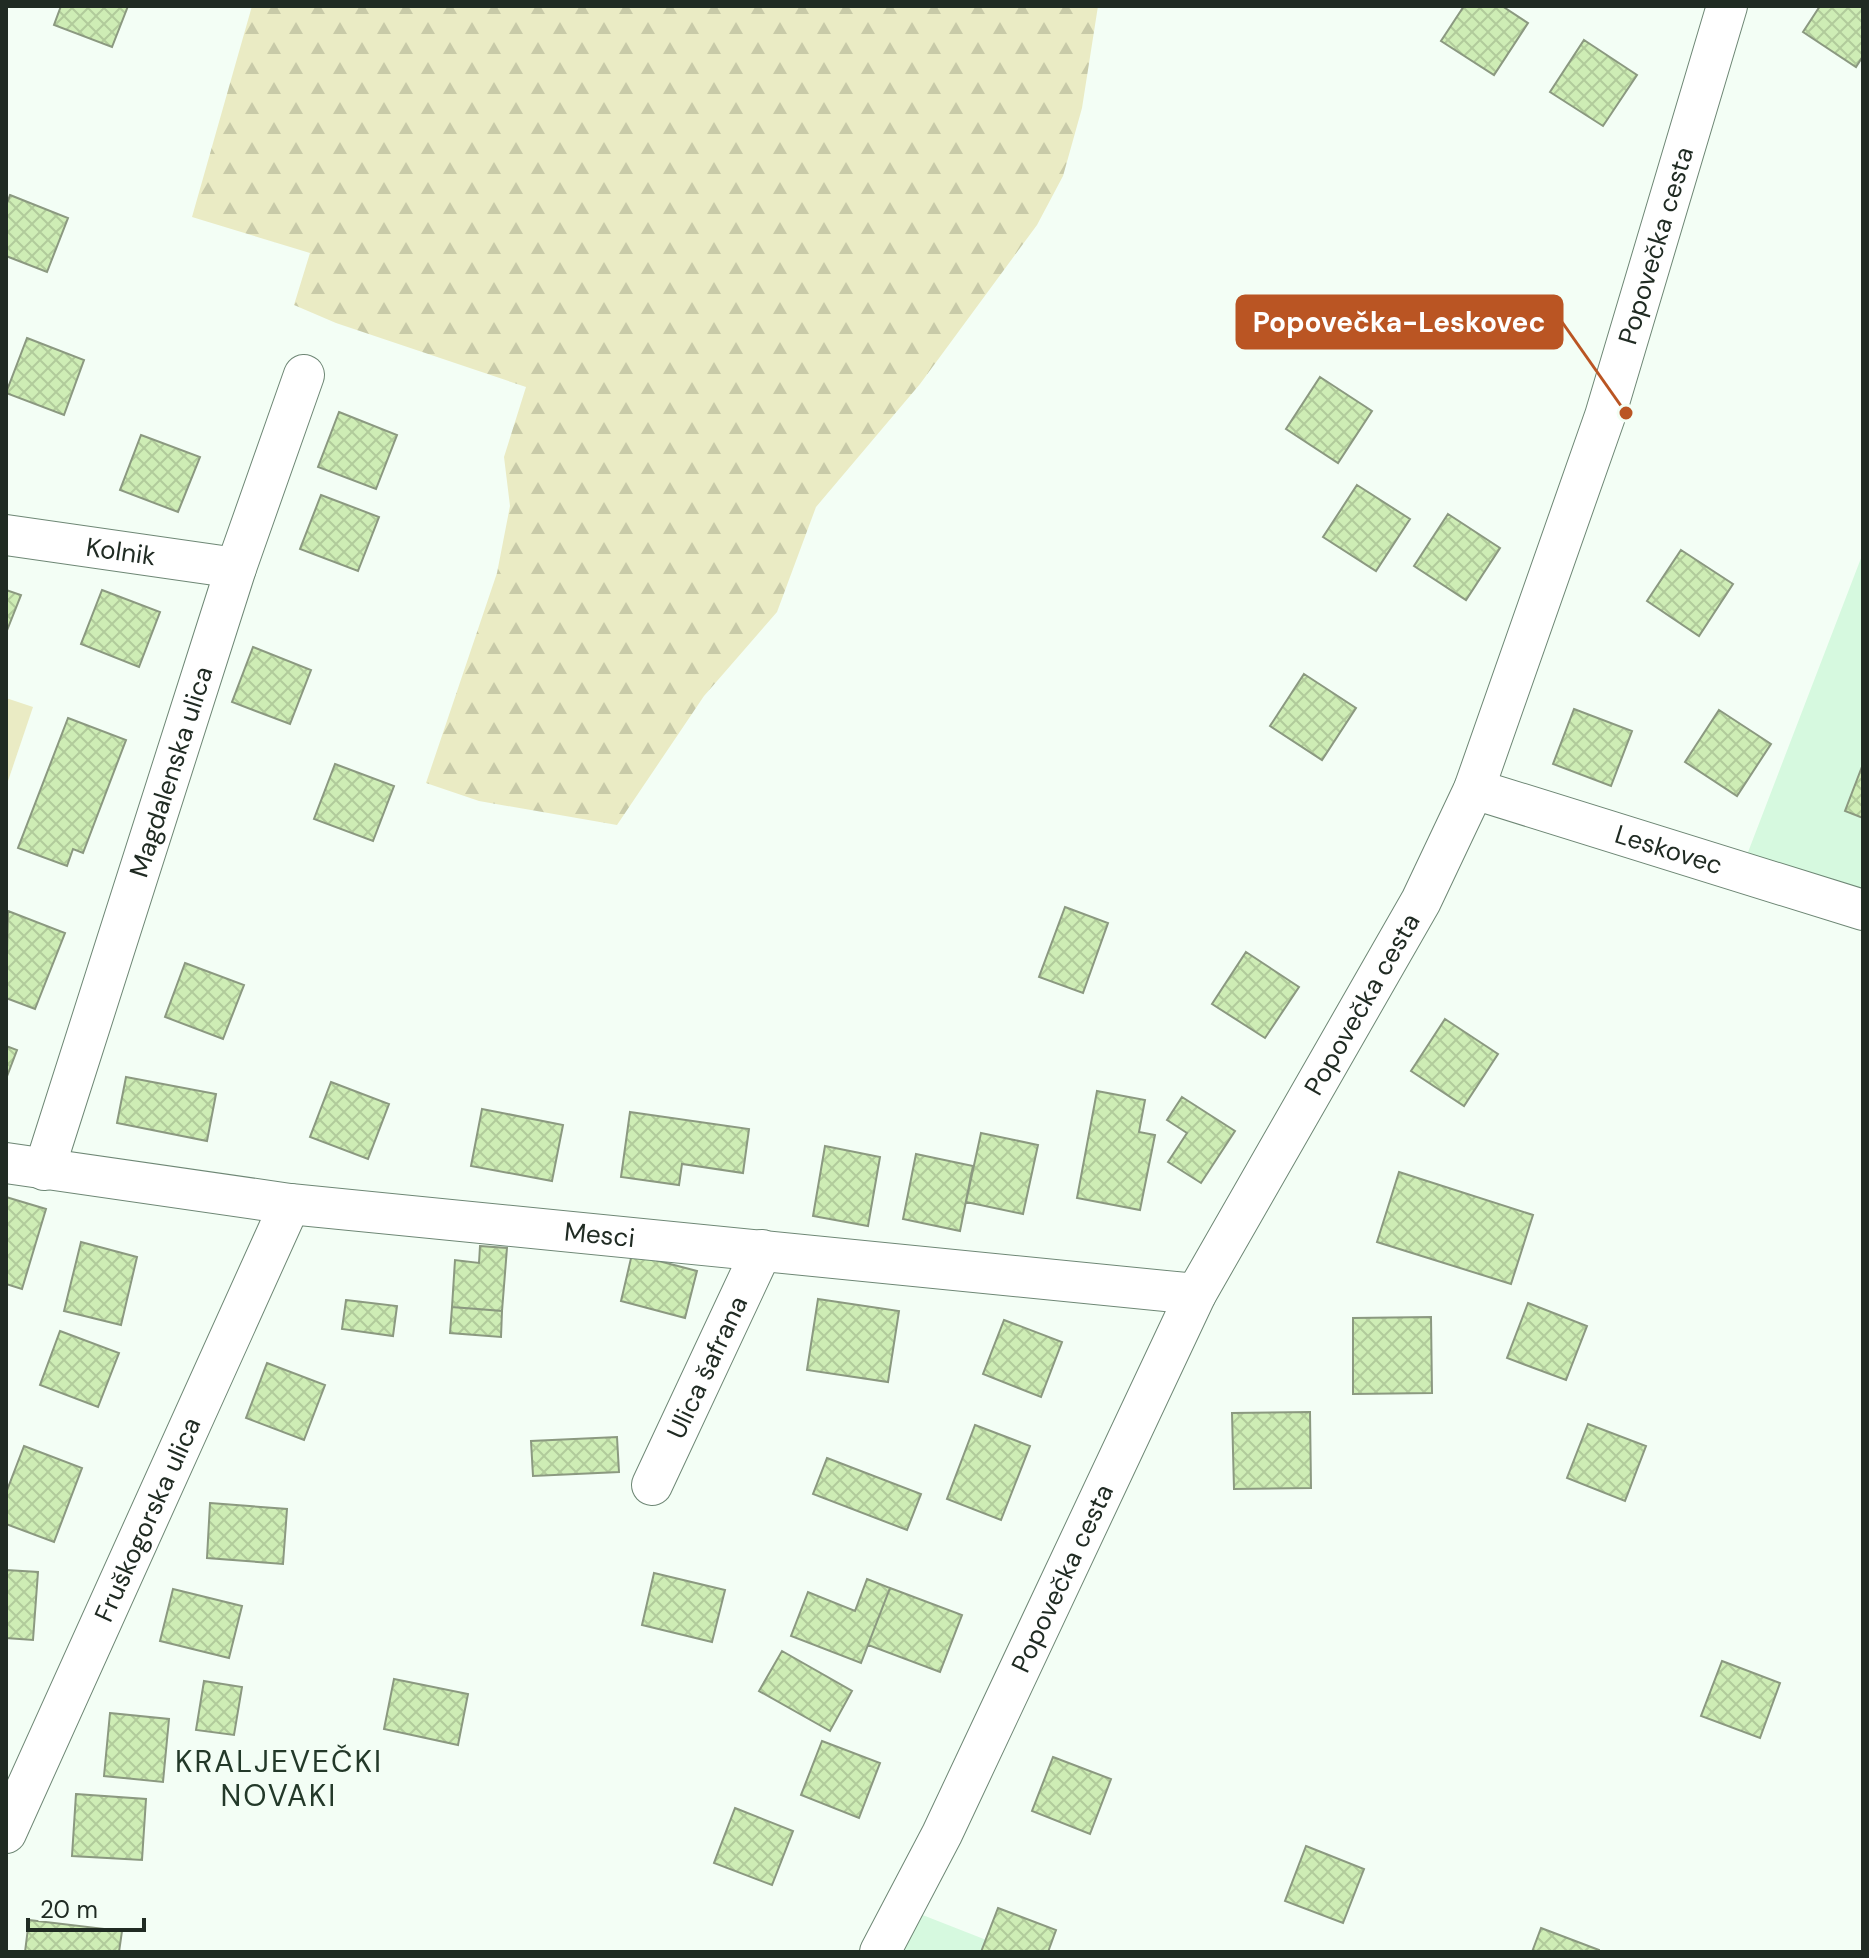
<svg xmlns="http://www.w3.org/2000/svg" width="1869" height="1958" font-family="'DM Sans',sans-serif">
<defs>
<pattern id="forest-firs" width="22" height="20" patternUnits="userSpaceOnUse" patternTransform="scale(2)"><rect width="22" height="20" fill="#eaebc4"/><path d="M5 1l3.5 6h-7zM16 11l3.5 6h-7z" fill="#c8caa8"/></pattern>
<pattern id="building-cross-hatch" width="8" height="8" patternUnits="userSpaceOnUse" patternTransform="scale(2)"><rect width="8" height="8" fill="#ceedb5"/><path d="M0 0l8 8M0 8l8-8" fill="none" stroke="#b1cb9b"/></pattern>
</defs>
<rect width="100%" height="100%" fill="#f3fef5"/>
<!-- built -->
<path fill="#d6f9df" d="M1863,553V897L1745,860Z
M920,1914L1017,1952H900Z"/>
<!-- forest -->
<path fill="url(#forest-firs)" d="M252,6H1098L1082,108L1063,176L1037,225L920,384L816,507L777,612L704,696L617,825L479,801L426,783L497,573L510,506L504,457L526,387L336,323L294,305L310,253L192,217Z"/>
<!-- garden -->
<path fill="#eaebc4" d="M6,698L33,707L6,787Z"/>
<!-- building -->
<path fill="url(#building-cross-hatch)" stroke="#8b9980" stroke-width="2" d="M61,6H128L112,47L54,25Z
M1464,6H1502L1528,23L1494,75L1441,41Z
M1820,6H1863V56L1856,67L1803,32Z
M1584,40L1637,75L1603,126L1550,92Z
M10,195L68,218L47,272L6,256V206Z
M27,338L84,360L64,415L6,393Z
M1320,377L1372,411L1338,463L1286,429Z
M339,412L397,435L376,489L318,467Z
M141,435L200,457L178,512L120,490Z
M1357,485L1410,519L1376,571L1323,537Z
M321,495L379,517L358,571L300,549Z
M1448,514L1500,548L1466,600L1414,566Z
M1681,550L1733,584L1699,636L1647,601Z
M6,590L21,595L6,633Z
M102,590L160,612L139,667L81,644Z
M253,647L311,670L290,724L232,702Z
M1304,674L1356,708L1322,760L1270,726Z
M1574,709L1632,731L1611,786L1553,764Z
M1719,710L1771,744L1737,796L1685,762Z
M68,718L126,740L83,853L73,849L67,866L18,848Z
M335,764L394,786L373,841L314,819Z
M1863,764V818L1845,811Z
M1065,907L1108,923L1083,993L1039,977Z
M8,911L65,933L35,1009L6,998Z
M1246,952L1299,987L1265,1038L1212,1004Z
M185,963L244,985L223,1039L165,1017Z
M1445,1019L1498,1054L1464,1106L1411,1071Z
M6,1046L17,1050L6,1079Z
M126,1077L216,1094L207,1141L117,1123Z
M331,1082L389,1104L368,1159L310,1137Z
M1097,1091L1145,1100L1139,1132L1155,1135L1140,1210L1077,1198Z
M1182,1097L1235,1131L1201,1183L1168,1162L1187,1133L1167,1120Z
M482,1109L563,1125L552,1181L471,1166Z
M630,1112L749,1129L743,1173L682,1164L679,1185L621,1177Z
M981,1133L1038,1145L1023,1214L966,1202Z
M825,1146L880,1157L868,1226L813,1216Z
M916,1154L973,1166L960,1231L903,1219Z
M1399,1172L1533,1215L1511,1284L1377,1242Z
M6,1197L46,1209L22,1289L6,1284Z
M81,1242L137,1257L121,1325L64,1311Z
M480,1246L507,1248L502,1311L452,1307L455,1260L479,1263Z
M632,1254L697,1271L685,1318L621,1301Z
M818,1299L899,1311L888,1382L807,1370Z
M346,1300L397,1306L393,1336L342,1329Z
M1528,1303L1587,1326L1566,1380L1507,1358Z
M452,1307L502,1311L501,1337L450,1333Z
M1431,1317L1432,1393L1353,1394V1318Z
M1004,1320L1062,1342L1041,1397L983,1374Z
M60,1331L119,1353L98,1407L40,1385Z
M267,1363L325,1385L304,1440L246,1418Z
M1310,1412L1311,1488L1234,1489L1232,1413Z
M1588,1424L1646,1446L1625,1501L1567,1478Z
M975,1425L1030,1446L1001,1520L947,1499Z
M617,1437L619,1472L533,1476L531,1441Z
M24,1446L82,1468L54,1542L6,1524V1493Z
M827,1458L921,1494L907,1530L813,1494Z
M210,1503L287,1509L283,1564L207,1558Z
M6,1570L38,1572L33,1640L6,1638Z
M654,1573L725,1590L712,1642L642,1625Z
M867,1579L890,1588L861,1663L791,1636L808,1592L855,1611Z
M890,1588L962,1615L940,1672L868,1645Z
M173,1589L242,1606L229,1658L160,1641Z
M782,1651L852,1691L830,1731L759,1691Z
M1722,1661L1780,1683L1760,1738L1701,1716Z
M394,1679L468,1694L458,1745L384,1729Z
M204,1681L242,1687L234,1735L196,1730Z
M110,1713L169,1719L163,1782L104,1776Z
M822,1741L880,1763L859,1818L801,1795Z
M1053,1757L1111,1779L1090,1834L1032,1811Z
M76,1794L146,1799L142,1860L72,1856Z
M735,1808L793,1831L772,1885L714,1863Z
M1306,1846L1364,1869L1343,1923L1285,1901Z
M998,1908L1056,1930L1048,1952H981Z
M29,1920L122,1931L119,1952H25Z
M1541,1928L1599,1950V1952H1532Z"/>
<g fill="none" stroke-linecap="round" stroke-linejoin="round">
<defs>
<g id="minor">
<path id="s1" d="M6,535L236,568"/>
<path id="s2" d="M1474,789L1863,910"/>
<path id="s3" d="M6,1163L290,1204L1196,1294"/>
<path id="s4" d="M44,1170L236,568L304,375"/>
<path id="s5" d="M652,1485L762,1250"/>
<path id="s6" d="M6,1833L290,1204"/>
<path id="s7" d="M880,1952L942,1834L1196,1294L1421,901L1474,789L1605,416L1727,6"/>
</g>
</defs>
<!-- minor casing -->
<use href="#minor" stroke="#6e8775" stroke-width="42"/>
<!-- minor -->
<use href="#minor" stroke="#fff" stroke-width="40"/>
</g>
<g text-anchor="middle" stroke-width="7" stroke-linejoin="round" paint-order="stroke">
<!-- street labels -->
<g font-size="26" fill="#202b23" stroke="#f3fef5">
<text dy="9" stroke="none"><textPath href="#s7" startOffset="1880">Popovečka cesta</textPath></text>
<text dy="9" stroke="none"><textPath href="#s1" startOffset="116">Kolnik</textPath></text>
<text dy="9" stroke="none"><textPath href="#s4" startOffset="418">Magdalenska ulica</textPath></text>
<text dy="9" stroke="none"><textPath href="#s2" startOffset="204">Leskovec</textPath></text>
<text dy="9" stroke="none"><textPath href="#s7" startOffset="1064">Popovečka cesta</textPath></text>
<text dy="9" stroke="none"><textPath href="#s3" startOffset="598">Mesci</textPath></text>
<text dy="9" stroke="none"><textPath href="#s5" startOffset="130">Ulica šafrana</textPath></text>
<text dy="9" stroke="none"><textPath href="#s6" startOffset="344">Fruškogorska ulica</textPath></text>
<text dy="9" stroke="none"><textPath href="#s7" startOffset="416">Popovečka cesta</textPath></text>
</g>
<!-- quarter labels -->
<g font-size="30" letter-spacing="2" fill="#233929" stroke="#f3fef5">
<text x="279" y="1772">KRALJEVEČKI<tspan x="279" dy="34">NOVAKI</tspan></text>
</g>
</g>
<!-- callouts -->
<path fill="none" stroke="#ba5523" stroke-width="3" d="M1626 413L1562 322"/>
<circle fill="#ba5523" stroke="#f3fef5" stroke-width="3" cx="1626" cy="413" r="8"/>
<rect fill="#ba5523" stroke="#ba5523" stroke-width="3" x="1237" y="296" width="325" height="52" rx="8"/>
<g font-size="28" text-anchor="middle" font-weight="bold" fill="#fff">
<text x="1399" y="332">Popovečka-Leskovec</text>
</g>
<!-- border -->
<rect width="1869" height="1958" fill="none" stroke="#202b23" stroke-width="16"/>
<!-- scale -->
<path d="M28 1918v12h116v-12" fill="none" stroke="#202b23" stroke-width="4"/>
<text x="40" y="1918" font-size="24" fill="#202b23" stroke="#f3fef5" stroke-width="6" paint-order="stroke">20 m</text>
</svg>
